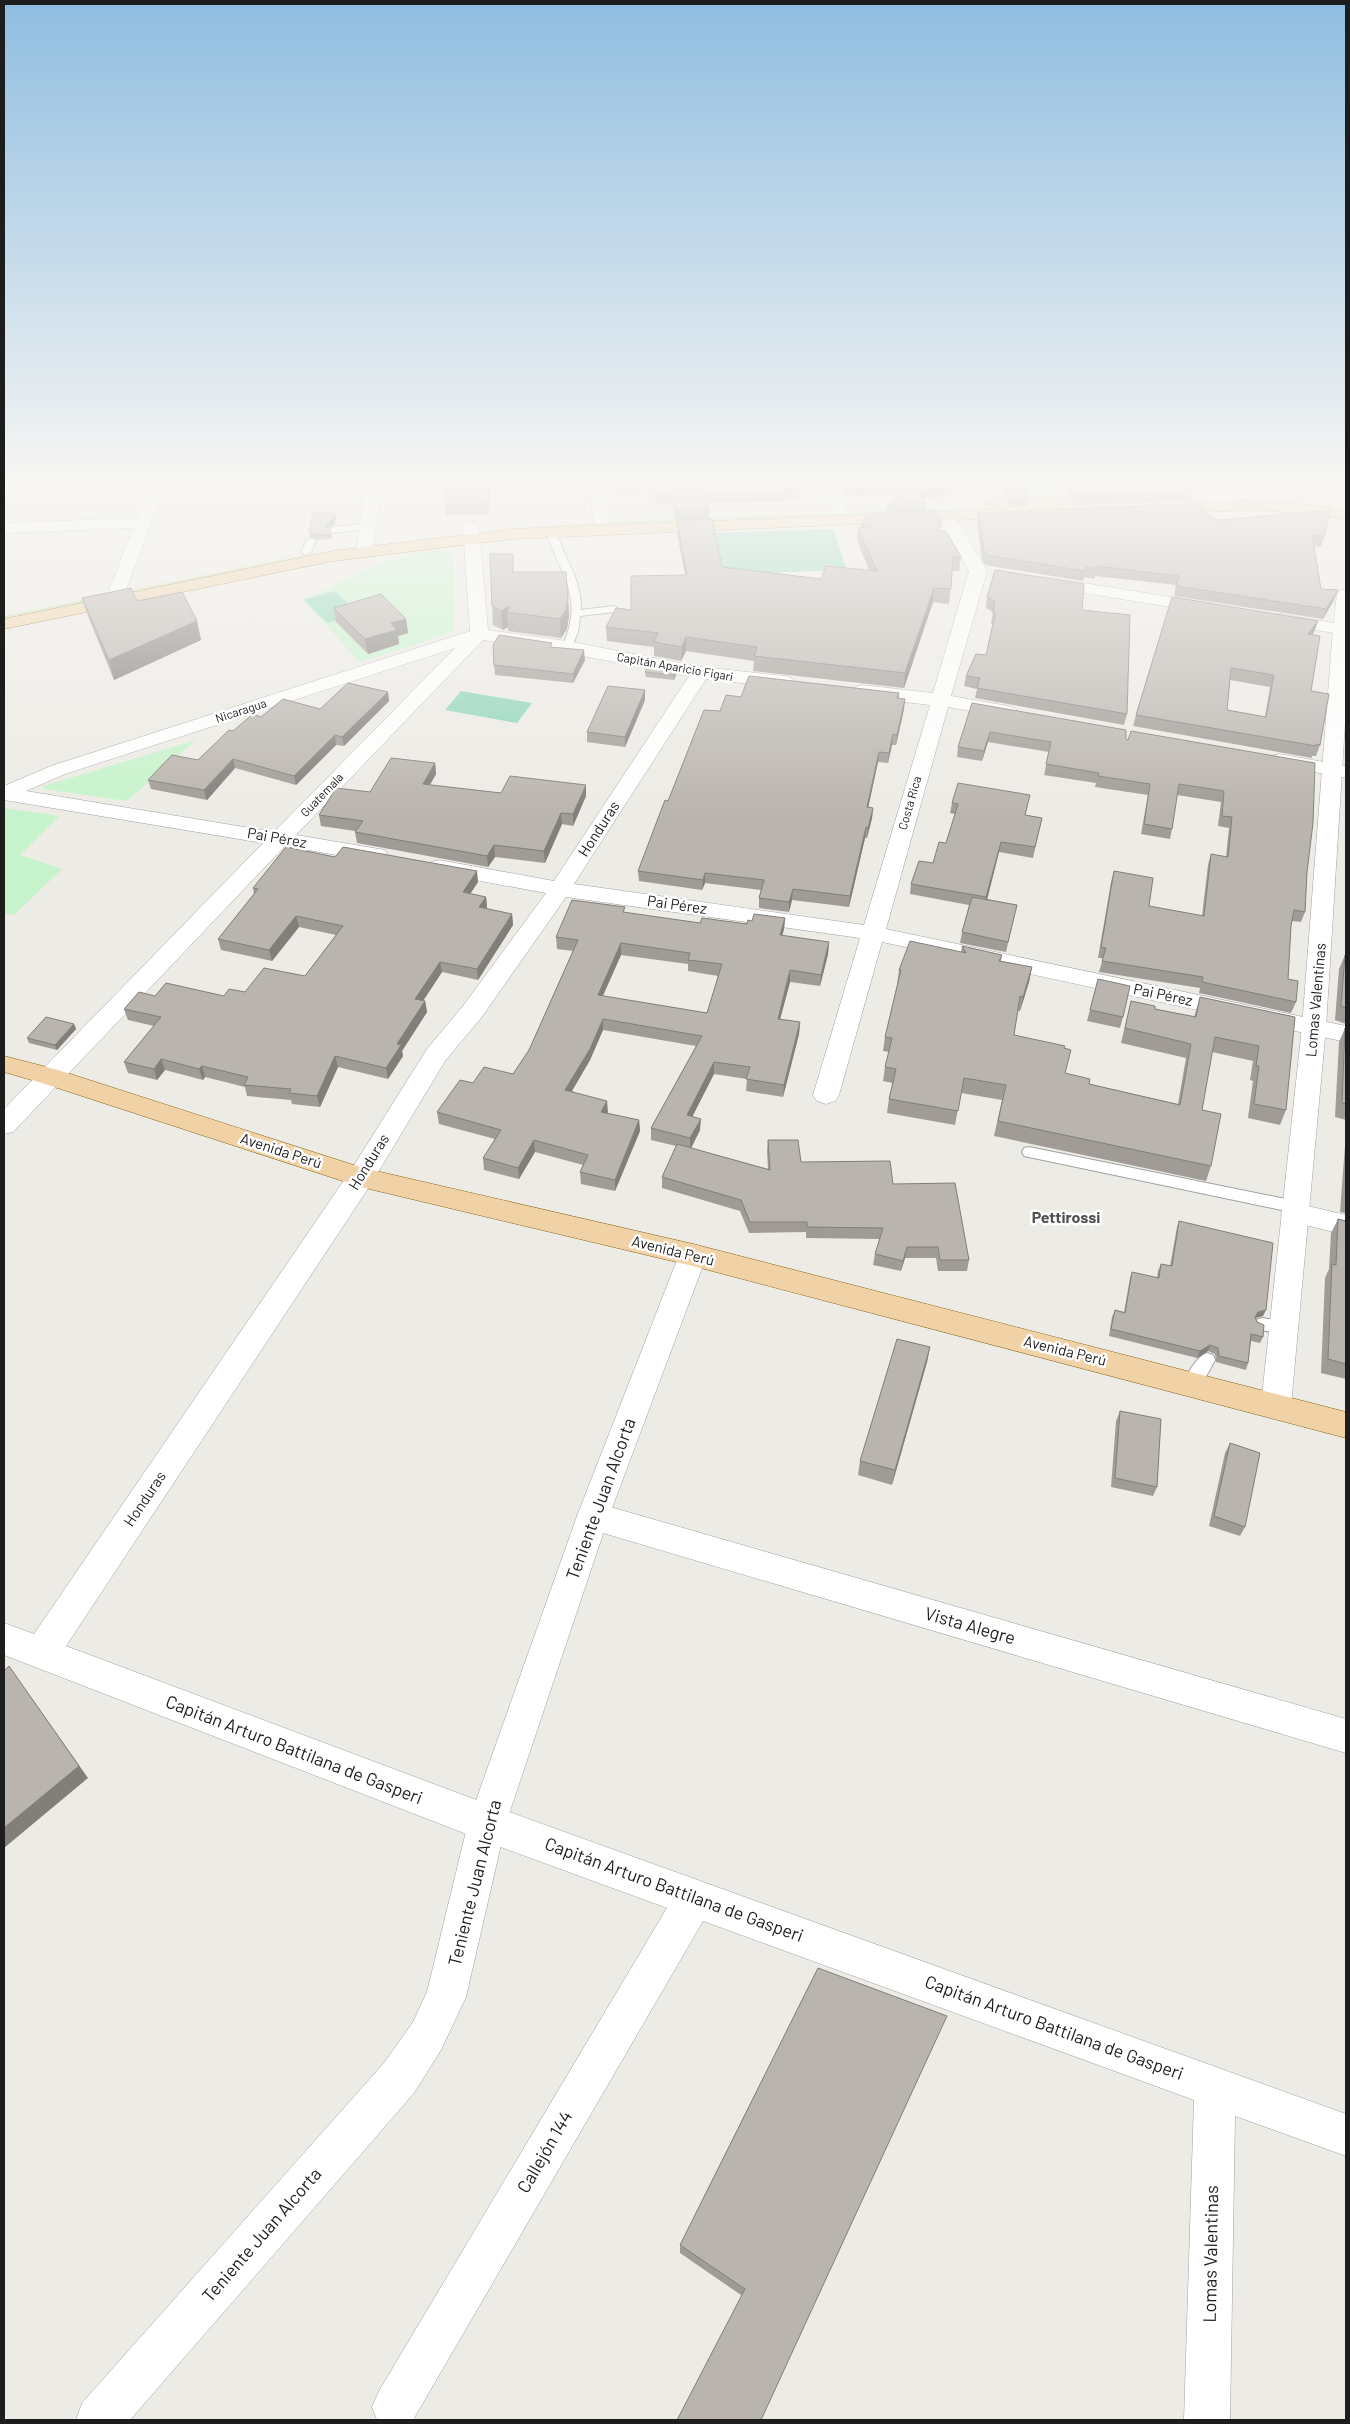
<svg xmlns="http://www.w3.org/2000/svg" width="1350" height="2424" font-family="Barlow,sans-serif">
<rect width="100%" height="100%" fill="#edebe5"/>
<!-- grass -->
<path fill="#c7e2b0" d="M1010,506L1011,508L497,529L601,522Z
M314,553L317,554L4,618V616Z"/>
<!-- park -->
<path fill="#c6f3cb" d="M446,549L454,552V628L450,633L360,662L303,600L385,561L411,554Z
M196,740L127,801L43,789L44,786Z
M4,808L59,816L20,855L62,869L14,915L4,913Z"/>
<!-- pitch -->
<path fill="#8bd4b9" d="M833,529L847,570L723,574L715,533Z
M335,591L358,614L327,623L304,600Z
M461,691L532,703L517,723L445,710Z"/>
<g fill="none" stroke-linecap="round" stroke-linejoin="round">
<defs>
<path id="service" d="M367,523L372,526L370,528L333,533L328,530L333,527Z
M551,529L556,532C565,559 582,580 581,610L614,606L619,609L614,612L580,616L578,632L571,649L567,650L562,647C585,598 561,575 546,532Z
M308,538L316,540L311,552L306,555L301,552Z
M1029,1147L1296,1201L1301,1203L1303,1207L1301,1211L1296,1213L1024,1156L1022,1152L1024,1148Z
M1262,1318L1290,1322L1292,1326L1290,1330C1280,1334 1266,1332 1256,1328L1254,1324L1256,1320Z
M1207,1353L1213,1355L1215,1360C1209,1371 1200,1393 1185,1388L1183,1383C1188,1373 1196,1357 1207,1353Z"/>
<path id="minor" d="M152,478H168L124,595H112L109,591L133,528L4,533V523L137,518Z
M367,478H383L372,551L370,555H358L356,551Z
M590,478H606L609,521L607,524H595L593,521Z
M821,478H837L848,511L846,514H834L832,511Z
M947,512L953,514L955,517L987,571L951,696L1008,706L1015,708L1018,712L1015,716L1008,718L948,707L886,929L1346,1026V1042L882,942L839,1095L835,1101L826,1104L817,1101L813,1095L860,938L566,897L481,1018L445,1061L371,1184L66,1646L487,1804L1346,2114V2156L1235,2116L1230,2420H1184L1194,2100L703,1921L413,2420H377L372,2407L379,2391L667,1908L487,1842L4,1655V1623L34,1634L351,1170L427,1049L463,1006L546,893L431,872L428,867L431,862L439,860L554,881L689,676L567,653L483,640L296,835L385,850L388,855L385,860L377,862L285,846L13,1132L4,1134V1109L263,843L4,800V786L51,766L470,631L463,528L465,524H477L479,528L488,630L567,641L701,667L785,676L792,678L795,682L792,686L785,688L706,679L574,884L864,925L930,705L862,697L855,695L852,691L855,687L862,685L933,693L969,571L939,517L941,514ZM455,648L274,832L26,791L65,774Z
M1046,577L1208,603L1214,604L1217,608L1214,612L1208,613L1040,586L1037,582L1040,578Z
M1280,614L1346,625V635L1274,623L1271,619L1274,615Z
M1279,754L1346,766V778L1272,764L1269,760L1272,756Z
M1295,1203L1346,1215V1235L1285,1220L1281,1213L1285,1206Z
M593,1502L1346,1719V1753L593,1530L582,1526L577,1516L582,1506Z"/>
<path id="tertiary" d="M1239,478H1255L1259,491L1254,497L1213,505L1207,503L1205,500L1207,497L1243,490Z
M1346,589V707L1326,1027L1291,1405L1287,1414L1276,1418L1265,1414L1261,1405L1302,1027L1333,629L1337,594L1340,590Z
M693,1244L703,1247L707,1255L609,1516L506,1823L466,1997L441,2050L414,2093L130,2420H76L82,2403L384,2063L413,2022L427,1992L468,1823L577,1516L679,1255L683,1247Z"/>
<path id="secondary" d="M1029,478H1045L1058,502L1056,505H1044Z"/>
<path id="primary" d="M1186,496L1192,498L1193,502L1262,500L1346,509V519L1262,510L1166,513L1160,511L1159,507C1104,508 1049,507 994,510L988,508L986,505L988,502L994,500C1058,497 1122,498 1186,496Z
M1016,509L1022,511L1024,514L1022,517L513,539L333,561L4,629V619L333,551L513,529Z
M4,1056L58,1070L363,1168L693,1244L1346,1412V1438L693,1266L361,1187L42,1083L4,1072Z"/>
</defs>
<!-- service casing -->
<use href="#service" stroke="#a1a1a1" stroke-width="2"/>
<!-- minor casing -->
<use href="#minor" stroke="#a1a1a1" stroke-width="1"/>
<!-- tertiary casing -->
<use href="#tertiary" stroke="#a1a1a1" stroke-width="1"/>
<!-- secondary casing -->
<use href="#secondary" stroke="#5d6811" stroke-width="1"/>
<!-- primary casing -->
<use href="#primary" stroke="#876210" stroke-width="1"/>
<!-- service -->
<use href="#service" fill="#fff" fill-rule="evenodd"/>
<!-- minor -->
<use href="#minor" fill="#fff" fill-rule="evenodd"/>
<!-- tertiary -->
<use href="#tertiary" fill="#fff" fill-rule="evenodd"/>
<!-- secondary -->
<use href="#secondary" fill="#eef2be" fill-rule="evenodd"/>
<!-- primary -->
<use href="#primary" fill="#f1d2a6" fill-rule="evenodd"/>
</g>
<!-- wall -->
<path fill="#a09b96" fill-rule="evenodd" d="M614,478L799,490V499L782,500L781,502L708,503L709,510V519L675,520L672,504H656L654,490L614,491Z
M840,478H945L952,489L951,496L923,498L926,503L925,511L886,512L887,505L897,495L845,496Z
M995,478H1020L1028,499L1027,507H1011Z
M1059,478H1243V479L1241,489H1190L1191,491L1189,500L1076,505Z
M1256,478H1346V487L1260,488Z
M489,480L490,489L488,514L446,515L445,505Z
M978,513L1213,519L1324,537L1321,547L1314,546L1321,589L1334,600L1323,619L1174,596L1176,585L1095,576L1094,579L1084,577L1083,581L985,565L982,560L977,522Z
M336,518L334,525L329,528L332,535L331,539L318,540L310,537L309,532Z
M677,520L722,567L821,579L869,570L857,541L858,528H862V521L941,530L961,557L959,571H952L949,604L933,602L904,688L753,671L754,661L686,651L681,661L654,656V647L607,641L606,627L685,575L677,534Z
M514,572L568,597L569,616L567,629L561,638L508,631V627L503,630L493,625L492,606Z
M987,597L1082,610L1127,714L1124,725L975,698L977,689L964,686L966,676L986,655L993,624L991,623L993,612L986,608Z
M82,598L137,601L197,621L201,640L114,680L88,616Z
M334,608L406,619L408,633L398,636L399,644L368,654L336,622Z
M1318,621L1314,632L1312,635L1311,691L1320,745L1316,756H1312V758L1133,726L1136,715ZM1230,680L1270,687L1265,717L1227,710Z
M552,647L585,660L573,683L495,675L494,665Z
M645,672L676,675L674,680L646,677Z
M388,692L389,701L344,746L336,745L296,785L235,768L207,800L151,789L148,780L198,760L233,731L261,717L320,709Z
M899,693V699L904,709L896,745H892L888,763L878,762L868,807L873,808L872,818L867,838H865L849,907L792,900L789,912L759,908V898L761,890L705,883L702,890L639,881L638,871L668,801L720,711L741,697Z
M645,700L625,747L587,742V732Z
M972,703L1126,739L1315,763L1307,872L1305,912L1301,922L1292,921L1291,926L1288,979L1296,1002L1291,1013L1199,993L1200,988L1099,972L1103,958H1098L1111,882L1114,871L1149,906L1202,916L1208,865L1211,854L1226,857L1229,828L1218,826L1221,802L1177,795L1172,829L1170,839L1141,834L1148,795L1095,787L1096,783L1044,775L1049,752L988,742L982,761L957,757L958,747Z
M435,763L436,774L430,785L501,793L586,785V796L573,826L562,824L545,863L495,857L488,867L357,843L355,832V831L321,826L319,815Z
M1030,795L1025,815L1042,818L1033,858L999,852L987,899L1017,905L1006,952L960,943L962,932L969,905L910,894L911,884L933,863L946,843L955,814L950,813L952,803Z
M335,857L478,882L470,894L486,897L487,908V909L512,914L513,925L478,980L442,972L423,1001H425L427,1012L402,1051L403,1056L388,1079L338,1067L320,1107L292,1104L291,1100L247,1096L245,1087L205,1077L203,1080L165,1070L157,1080L128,1073L124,1062L154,1026L128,1020L124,1009L155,996H224L245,992L305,976L336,935L299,927L272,961L221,950L218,939L254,894L253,888Z
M625,913L700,923L747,924L752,921L785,918L784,929L782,936L829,942L828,954L820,986L790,982L780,1019L800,1022L799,1034L783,1097L746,1091L747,1079L714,1074L692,1117L700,1130L691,1148L768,1169L767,1151L768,1140L801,1162L893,1184L969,1260L967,1271H938L936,1258H905L901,1271L873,1265L875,1254L880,1239L806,1238V1232L749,1233L740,1211L662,1188V1177L676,1146L651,1140V1128L696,1046L603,1030L590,1060L572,1091L608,1112L607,1113L639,1120L640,1131L615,1191L581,1184L580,1172L583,1165L535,1152L519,1179L484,1170L483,1158L495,1139L439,1124L437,1112L473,1083L513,1074L529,1050L573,951L557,949L556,937ZM621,955L688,964V971L718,976L707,1013L603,996Z
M962,946L1002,955L1001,961L1032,967L1029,982L1020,1011H1018L1014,1035L1064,1048L1065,1073L1089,1084L1178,1104L1186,1058L1121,1043L1131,1001L1155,1009L1194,1017L1200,997L1295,1017L1286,1110L1280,1125L1248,1118L1253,1081L1250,1080L1253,1061L1212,1052L1202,1110L1211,1166L1206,1181L994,1136L1002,1100L961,1093L955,1125L887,1113L889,1099L893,1083L883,1081L885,1067L889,1052L883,1051L885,1037L897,985L899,970L961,952Z
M1345,955H1346V1024L1335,1020L1339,969Z
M1098,979L1123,1017L1120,1028L1087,1021Z
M74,1024L76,1029L57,1050L29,1043L27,1038Z
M1345,1028H1346V1120L1335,1117L1339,1042Z
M1346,1132V1213L1340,1212Z
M1338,1219L1346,1221V1379L1321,1373L1325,1278L1329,1269L1331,1233Z
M1179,1221L1263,1316L1256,1318L1263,1337L1260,1343L1251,1341L1248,1363L1246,1370L1216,1362L1215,1354L1208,1351L1197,1358L1109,1336L1112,1317L1115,1310L1124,1312L1130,1278L1132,1272L1157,1278L1158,1271L1161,1264L1170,1266L1177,1227Z
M930,1347L927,1362L892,1485L858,1475L860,1461Z
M1120,1411L1157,1487L1153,1496L1111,1487L1116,1421Z
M1230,1443L1245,1527L1240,1536L1209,1526L1225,1453Z
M818,1968L761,2420L741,2295L680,2253V2245Z"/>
<!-- shaded-wall -->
<path fill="#827e7a" d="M489,480L490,489L488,514L487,504Z
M335,513L336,518L334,525L326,529L325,525Z
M934,588L933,602L904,688L905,673Z
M1338,590L1334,600L1323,619L1326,609Z
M568,597L569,616L567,629L561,638L560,619Z
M510,606L507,612L508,627L503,630L501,611Z
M406,619L408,633L398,636L399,644L368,654L365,639L391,623Z
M197,621L201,640L114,680L109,660Z
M1318,621L1314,632L1305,646L1308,634Z
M686,637V651L681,661L682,647Z
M584,650L585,660L573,683V674Z
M676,670V675L674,680V675Z
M645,690V700L625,747V737Z
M388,692L389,701L344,746L342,737Z
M905,699L904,709L896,745L897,735Z
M990,732L988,742L982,761L984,751Z
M893,734L892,745L888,763L889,753Z
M335,735L336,745L296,785L294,776Z
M879,752L878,762L866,818L867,807Z
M233,759L235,768L207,800L204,790Z
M435,763L436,774L424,795L423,784Z
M586,785V796L573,826V814Z
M873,808L872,818L867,838L868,828Z
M561,813L562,824L545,863L544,851Z
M866,827L865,838L849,907L850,896Z
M1001,842L999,852L985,908L986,897Z
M494,845L495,857L488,867L487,856Z
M477,871L478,882L464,903L463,892Z
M705,873V883L702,890L703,880Z
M793,889L792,900L789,912V902Z
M486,897L487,908L480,918L479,907Z
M512,914L513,925L478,980L477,969Z
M296,916L299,927L272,961L269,950Z
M785,918L784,929L779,947L780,935Z
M829,942L828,954L820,986L821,975Z
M621,943V955L598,1006V995Z
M440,962L442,972L417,1010L415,999Z
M1032,967L1029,982L1020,1011L1023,997Z
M790,970V982L777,1031L778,1019Z
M425,1001L427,1012L402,1051L403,1056L388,1079L386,1068L397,1044Z
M603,1019V1030L590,1060L566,1101L565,1090Z
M800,1022L799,1034L783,1097L784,1085Z
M74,1024L76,1029L57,1050L55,1045Z
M335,1056L338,1067L320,1107L317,1096Z
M161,1059L165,1070L157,1080L154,1069Z
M714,1062V1074L687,1127V1115Z
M202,1066L205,1077L203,1080L199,1069Z
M607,1101L608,1112L601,1123V1112Z
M701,1119L700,1130L690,1150V1138Z
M639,1120L640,1131L615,1191V1180Z
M534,1140L535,1152L519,1179L518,1168Z
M907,1247L905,1258L901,1271L903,1261Z
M1266,1310L1263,1316L1255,1318V1317L1258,1312Z
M1210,1345L1208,1351L1197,1358L1200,1351Z
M930,1347L927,1362L892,1485L895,1470Z
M18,1679L88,1778L4,1848V1828Z"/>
<!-- building -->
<path fill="#bab4ae" stroke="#827e7a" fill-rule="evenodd" d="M614,478H796L799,490L782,491V492L706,493L709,510L675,511L672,495H656L654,481H614Z
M842,478H945L952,489L919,491L926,503L887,505L906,488L846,489Z
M1000,478H1020L1028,499L1012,500Z
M1067,478H1243V479L1183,480L1191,491L1077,495Z
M1262,478H1317L1263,479Z
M489,480L487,504L445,505L448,481Z
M1201,504L1213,519L1222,520L1330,510L1324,537L1312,535L1321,589L1338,590L1326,609L1176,586L1179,576L1096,566V569L1086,567L1085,571L987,555L984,551L978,513Z
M934,510L942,524L938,529L947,533L961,557H953L951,589L934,588L905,673L754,656L757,647L686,637L682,647L654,642L658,633L606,627L616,608L631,610V576L687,575L677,520L712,519L722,567L821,579L826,566L877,571L858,528L865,527L862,521L871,513Z
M313,513H335L333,520L325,525L331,530L330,535H317L309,532Z
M490,554H513V572H566L568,597L566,610L560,619L507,612L510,606L501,611L492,606Z
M995,570L1084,584L1082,610L1130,615L1127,714L977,688L980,678L966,676L976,654L986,655L994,619L995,620V613H993L995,602L987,597Z
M131,588L137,601L182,592L197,621L109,660L82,598Z
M381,594L406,619L391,623L397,630L365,639L334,608Z
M1172,597L1318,621L1308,634L1320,636L1311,691L1329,694L1320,745L1316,744V746L1136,715ZM1231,668L1274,675L1266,717L1227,710Z
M499,635L552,643L550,647L584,650L573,674L494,665L493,645Z
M648,665L676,670L674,675L645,672Z
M749,676L899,693L897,698L905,699L897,735L893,734L889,753L879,752L867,807L873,808L868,828L866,827L850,896L793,889L789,902L759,898L764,880L705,873L703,880L638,871L665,800L668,801L704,710L720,711L726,695L741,697Z
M348,683L388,692L342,737L335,735L294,776L233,759L204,790L148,780L172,755L198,760L229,730L233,731L253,714L261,717L283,699L320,709Z
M608,686L645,690L625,737L587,732Z
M972,703L1126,730V739L1128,740L1131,731L1315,763L1313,823L1307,872L1305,912L1294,910L1291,926L1288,979L1298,981L1296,1002L1202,982L1203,977L1102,961L1106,948L1101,947L1114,871L1153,878L1149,906L1204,916L1211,854L1228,857L1232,817L1222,816L1224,791L1179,784L1172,829L1144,824L1150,784L1098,776L1099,773L1046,764L1051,742L990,732L984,751L958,747Z
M391,758L435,763L423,784L501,793L510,776L586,785L573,814L561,813L544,851L494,845L487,856L355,832L363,821L319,815L336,788L370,792Z
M958,783L1030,795L1025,815L1042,818L1035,847L1001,842L986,897L911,884L919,861L933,863L939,842L946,843L958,804L952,803Z
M286,847L335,857L343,847L477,871L463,892L486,897L479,907L512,914L477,969L440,962L415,999L425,1001L397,1044L401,1045L386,1068L335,1056L317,1096L289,1093L291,1089L244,1085L248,1077L202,1066L199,1069L161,1059L154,1069L124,1062L161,1017L124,1009L139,992L155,996L166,983L224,996L229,989L245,992L264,968L305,976L343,926L296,916L269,950L218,939L258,889L253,888Z
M972,897L1017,905L1008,942L962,932Z
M572,900L625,907L623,912L700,923L702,918L747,924L748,920L752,921L754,914L785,918L780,935L829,942L821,975L790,970L778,1019L800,1022L784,1085L746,1079L750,1067L714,1062L687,1115L701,1119L690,1138L651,1128L702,1036L603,1019L590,1049L565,1090L607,1101L601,1112L639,1120L615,1180L580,1172L588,1155L534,1140L518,1168L483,1158L501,1130L437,1112L460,1080L473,1083L484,1067L513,1074L529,1050L578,940L556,937ZM621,943L690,953L688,960L722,964L707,1013L598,995Z
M910,941L966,953L962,946L1002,955L999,961L1032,967L1023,997L1020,996L1014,1035L1065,1046L1064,1048L1071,1050L1065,1073L1090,1079L1089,1084L1180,1105L1191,1044L1125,1028L1131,1001L1155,1006V1009L1196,1017L1200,997L1295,1017L1286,1110L1254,1104L1259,1066H1256L1259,1046L1215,1037L1202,1110L1221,1114L1211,1166L998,1121L1006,1085L964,1078L958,1111L889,1099L896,1069L885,1067L892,1038L885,1037L901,970H899Z
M1345,955H1346V1008L1341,1006Z
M1098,979L1130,986L1123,1017L1090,1010Z
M46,1017L74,1024L55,1045L27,1038Z
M1345,1028H1346V1104L1342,1103Z
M768,1140H798L801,1162L890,1161L893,1184L955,1183L969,1260H940L938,1247H907L903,1261L875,1254L883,1228L807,1227V1222H750L741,1200L662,1177L677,1144L770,1170Z
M1338,1219L1346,1221V1364L1328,1359L1332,1264L1336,1265Z
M1179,1221L1273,1243L1266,1310L1258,1312L1255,1317L1257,1322L1264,1325L1263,1337L1251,1334L1248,1363L1219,1356L1218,1348L1210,1345L1200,1351L1111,1329L1115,1310L1125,1313L1132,1272L1159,1278L1161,1264L1172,1266Z
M897,1339L930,1347L895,1470L860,1461Z
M1120,1411L1161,1419L1157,1487L1115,1478Z
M1230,1443L1260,1453L1245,1527L1214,1516Z
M9,1666L79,1766L4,1828V1671Z
M818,1968L947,2016L761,2420H677L745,2289L680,2245Z"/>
<!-- sky -->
<linearGradient id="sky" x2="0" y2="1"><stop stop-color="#8fbde1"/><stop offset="0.59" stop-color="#f7f6f3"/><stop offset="1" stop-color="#f7f6f3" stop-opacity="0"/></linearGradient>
<rect width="1350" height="817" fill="url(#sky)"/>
<g text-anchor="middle" stroke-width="5" stroke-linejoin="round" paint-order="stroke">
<!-- far-street labels -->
<g font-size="12" fill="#1d1d1d" stroke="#fff">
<text transform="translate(675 667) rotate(10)" y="4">Capitán Aparicio Figari</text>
<text transform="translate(241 711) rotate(-18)" y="4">Nicaragua</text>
<text transform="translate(322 795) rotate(-46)" y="4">Guatemala</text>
<text transform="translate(910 803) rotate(-74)" y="4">Costa Rica</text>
</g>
<!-- street labels -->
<g font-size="15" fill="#1d1d1d" stroke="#fff">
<text transform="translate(599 829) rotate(-57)" y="5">Honduras</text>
<text transform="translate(277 838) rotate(10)" y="5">Pai Pérez</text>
<text transform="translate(677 905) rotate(8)" y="5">Pai Pérez</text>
<text transform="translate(1163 995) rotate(12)" y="5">Pai Pérez</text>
<text transform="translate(1316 1000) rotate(-85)" y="5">Lomas Valentinas</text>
<text transform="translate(281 1151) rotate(18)" y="5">Avenida Perú</text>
<text transform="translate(369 1162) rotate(-58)" y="5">Honduras</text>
<text transform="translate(673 1251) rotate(14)" y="5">Avenida Perú</text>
<text transform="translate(1065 1351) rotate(14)" y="5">Avenida Perú</text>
<text transform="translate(145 1499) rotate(-56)" y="5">Honduras</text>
</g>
<!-- neighbourhood labels -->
<g font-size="16" font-weight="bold" fill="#505050" stroke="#fff">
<text x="1066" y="1223">Pettirossi</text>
</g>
<!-- near-street labels -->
<g font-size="18" fill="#1d1d1d" stroke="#fff">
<text transform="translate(601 1499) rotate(-70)" y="6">Teniente Juan Alcorta</text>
<text transform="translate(970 1626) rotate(16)" y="6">Vista Alegre</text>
<text transform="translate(294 1750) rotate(21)" y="6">Capitán Arturo Battilana de Gasperi</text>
<text transform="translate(475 1883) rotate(-76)" y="6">Teniente Juan Alcorta</text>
<text transform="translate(674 1890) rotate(20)" y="6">Capitán Arturo Battilana de Gasperi</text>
<text transform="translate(1054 2028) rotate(20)" y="6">Capitán Arturo Battilana de Gasperi</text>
<text transform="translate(545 2152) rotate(-60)" y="6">Callejón 144</text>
<text transform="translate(262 2235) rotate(-49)" y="6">Teniente Juan Alcorta</text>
<text transform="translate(1211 2254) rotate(-89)" y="6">Lomas Valentinas</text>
</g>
</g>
<!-- border -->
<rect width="1350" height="2424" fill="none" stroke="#1d1d1d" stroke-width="10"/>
</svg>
